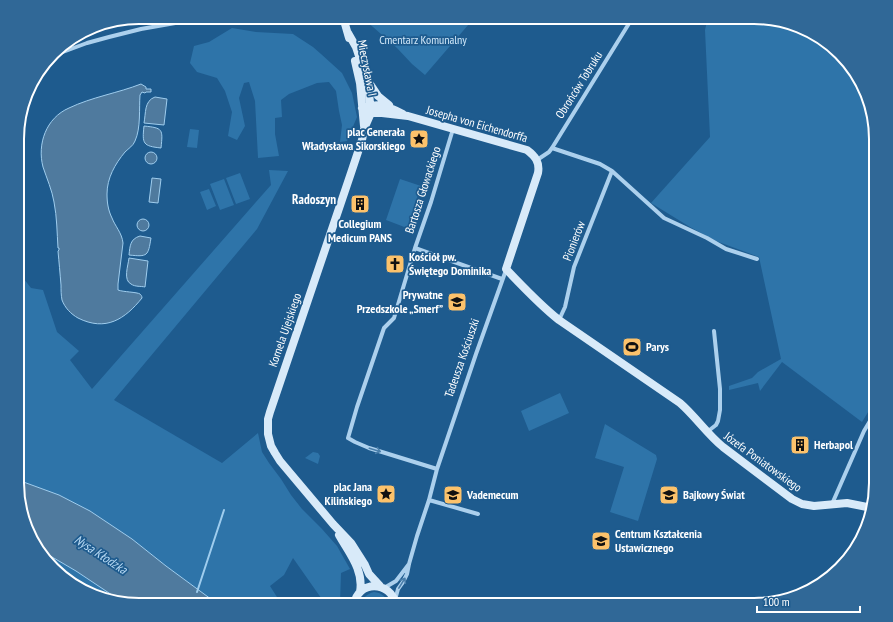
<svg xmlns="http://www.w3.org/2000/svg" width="893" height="622" font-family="'PT Sans Narrow',sans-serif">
<rect width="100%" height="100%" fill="#1e5b8e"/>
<!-- green -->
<path fill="#2e74a9" d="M139,17H152L90,27L92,26Z
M364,17H475L425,75L412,64L397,48L365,20Z
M708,17H762L794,24L828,42L860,78L876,131V399L862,422L782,362L760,391L758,383L729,390V386L752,378L758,372L781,359L759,257L716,241L690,227L651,203L710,137L705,30Z
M232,28L256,32L293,34L313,47L321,54L342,73L352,93L357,117L347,141L340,142L342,125L339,111L336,91L329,82L317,83L289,94L281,100L282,117L275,118V134L279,156L258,158L255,101L249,82L244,83L239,98L245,126L237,140L228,136L232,112L225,91L217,78L197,72L190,63L194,46L209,42Z
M190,129L199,130L197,148L187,147Z
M269,170L288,171L257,229L114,400L222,463L258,433L262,452L269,463L281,479L291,495L302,509L322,529L337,546L350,569L341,573L340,603L335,605H326L293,558L284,575L270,586L282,605H219L166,566L132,539L90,511L59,495L18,480V215L20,274L31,288L43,290L57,332L79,351L70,360L92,389L271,185Z
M240,173L250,199L236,204L226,178Z
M224,179L234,205L220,210L210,184Z
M400,179L421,186L407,228L386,220Z
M209,189L216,206L207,210L200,192Z
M560,393L569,413L529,431L521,411Z
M605,424L656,455L657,459L638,521L610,512L624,467L595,458Z
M313,452L318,453L320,456L318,464L305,458Z
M35,547L76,571L124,603L99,598L65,580Z
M374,592C382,593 387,597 389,605H360C363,598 366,594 374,592Z"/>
<!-- water -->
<path fill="#4f7a9e" stroke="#9fcdee" d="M141,84L146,87V89H151V92H146L145,93L142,92L140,95C139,108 141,128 135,141C133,146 129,148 125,152C115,164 107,178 107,194C107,202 108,210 112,218C115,226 122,233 123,243L118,284V290C123,292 137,292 140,294C141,295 142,296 142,298C125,319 106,332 78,318C71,314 65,308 62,300C61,295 61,290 61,285C60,273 59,262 58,251L59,250V248H58C57,233 57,217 54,202C52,190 47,179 43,167C37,144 46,118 69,108C92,97 118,93 141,84Z
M155,97L167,99L164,125L144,123C146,113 144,101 155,97Z
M144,126C163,128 163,129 161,148C143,146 142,144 144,126Z
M145 158a6 6 0 1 1 12 0a6 6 0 1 1-12 0Z
M152,178L161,179L158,203L149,202Z
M137 225a6 6 0 1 1 12 0a6 6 0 1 1-12 0Z
M140,236L151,238C148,256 148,257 129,255C130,246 130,239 140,236Z
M129,258L148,261L145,287C141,286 135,287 131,284C123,280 128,266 129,258Z
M18,480L59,495L90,511L132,539L166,566L219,605H131L124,603L76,571L35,547L33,544L18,499Z"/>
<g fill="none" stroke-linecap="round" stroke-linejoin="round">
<!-- stream -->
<path stroke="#9fcdee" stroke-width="2" d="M197,592L224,510"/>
<!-- street -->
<path stroke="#acd0ed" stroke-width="4" d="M52,56L87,43L109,37L141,29L181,22L228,20L307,22L344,21
M552,148L600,164L612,171L664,218L707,238L726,249L757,259
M537,160L549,152L552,148L633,17
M415,248L502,279
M559,320L565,307L574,267L612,171
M707,432L716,425L718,421L720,410V389L714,331
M437,469L369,448L355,442L348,438L357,407L384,328L394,318L415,248L431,202L453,129
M429,500L478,514
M832,504L864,431L876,411
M384,588L396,581L409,564
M395,600L398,589L403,582L407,574L409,564L417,536L429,500L437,469L476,354L506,270"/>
<!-- secondary -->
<path stroke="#d8eaf9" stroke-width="8" d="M343,17L349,38
M348,33L356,47L366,77L369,93L371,113L364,129L362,140L351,173L270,412L268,419V434L271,446L275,453L280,461L333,524L351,543L365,565L369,574L380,586
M355,61L360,83L364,126
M370,84L378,96L389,105
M367,107C381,102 391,108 403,114
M362,108L371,113H382L408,116L527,150C535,156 540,162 538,173L506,269C523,287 540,305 559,320L680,403C696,417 707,434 723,447L792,499L802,504L814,506L847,503L872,508
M339,535C349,553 364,570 360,592
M354,605C357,580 391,580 396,605"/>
</g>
<!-- one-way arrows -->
<defs><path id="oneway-shaft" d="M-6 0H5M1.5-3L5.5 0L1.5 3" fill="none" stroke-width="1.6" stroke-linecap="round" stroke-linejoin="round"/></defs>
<g stroke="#497eaa">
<use href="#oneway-shaft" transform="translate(375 450) rotate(17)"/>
<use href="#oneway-shaft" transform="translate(402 583) rotate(-58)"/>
</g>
<!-- icons -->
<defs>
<symbol id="sight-square" viewBox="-11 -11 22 22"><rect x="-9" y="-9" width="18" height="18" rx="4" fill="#fcc26b" stroke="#1e5b8e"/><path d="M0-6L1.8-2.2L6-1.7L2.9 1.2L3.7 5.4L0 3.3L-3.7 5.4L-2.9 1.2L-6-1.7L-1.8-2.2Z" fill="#111"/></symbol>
<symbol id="building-square" viewBox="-11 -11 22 22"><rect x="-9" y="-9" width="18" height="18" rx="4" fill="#fcc26b" stroke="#1e5b8e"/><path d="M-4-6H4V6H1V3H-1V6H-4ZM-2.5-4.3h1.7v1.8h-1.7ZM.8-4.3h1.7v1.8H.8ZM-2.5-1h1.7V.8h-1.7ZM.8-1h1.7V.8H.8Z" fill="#111"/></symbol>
<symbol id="church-square" viewBox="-11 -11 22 22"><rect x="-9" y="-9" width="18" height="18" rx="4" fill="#fcc26b" stroke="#1e5b8e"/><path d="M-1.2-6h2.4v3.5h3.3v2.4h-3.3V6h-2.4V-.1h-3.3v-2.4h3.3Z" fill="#111"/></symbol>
<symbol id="school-square" viewBox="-11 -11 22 22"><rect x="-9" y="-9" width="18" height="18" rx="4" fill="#fcc26b" stroke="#1e5b8e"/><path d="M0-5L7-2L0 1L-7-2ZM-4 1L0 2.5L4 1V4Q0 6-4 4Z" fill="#111"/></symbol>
<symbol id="stadium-square" viewBox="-11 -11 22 22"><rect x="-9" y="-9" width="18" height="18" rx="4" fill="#fcc26b" stroke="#1e5b8e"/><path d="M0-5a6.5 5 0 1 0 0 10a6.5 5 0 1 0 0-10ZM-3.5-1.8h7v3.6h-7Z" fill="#111"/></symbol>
<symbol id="university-square" viewBox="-11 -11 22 22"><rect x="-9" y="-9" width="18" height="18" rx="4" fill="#fcc26b" stroke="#1e5b8e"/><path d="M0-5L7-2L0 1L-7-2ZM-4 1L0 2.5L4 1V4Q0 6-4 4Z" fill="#111"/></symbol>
</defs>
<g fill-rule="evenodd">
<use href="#sight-square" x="408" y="128" width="22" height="22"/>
<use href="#building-square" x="349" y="193" width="22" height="22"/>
<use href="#church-square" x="384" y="253" width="22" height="22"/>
<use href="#school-square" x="446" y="291" width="22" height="22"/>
<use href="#stadium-square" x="621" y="336" width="22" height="22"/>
<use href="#building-square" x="789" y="434" width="22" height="22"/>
<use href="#sight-square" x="375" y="483" width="22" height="22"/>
<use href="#university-square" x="442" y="484" width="22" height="22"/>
<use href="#school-square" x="658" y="484" width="22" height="22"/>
<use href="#school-square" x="590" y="530" width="22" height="22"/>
</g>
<g text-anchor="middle" stroke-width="3.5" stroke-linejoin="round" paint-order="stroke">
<!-- park labels -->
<g font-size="12" fill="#d1e8f9" stroke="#1e5b8e">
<text x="423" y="44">Cmentarz Komunalny</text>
</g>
<!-- street labels -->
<g font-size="12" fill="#fff" stroke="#1e5b8e">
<text transform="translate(367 68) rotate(79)" y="4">Mieczysława I</text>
<text transform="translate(579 85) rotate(-58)" y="4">Obrońców Tobruku</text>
<text transform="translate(477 124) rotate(16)" y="4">Josepha von Eichendorffa</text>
<text transform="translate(423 190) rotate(-72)" y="4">Bartosza Głowackiego</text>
<text transform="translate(574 241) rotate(-69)" y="4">Pionierów</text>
<text transform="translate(285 330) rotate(-71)" y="4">Kornela Ujejskiego</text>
<text transform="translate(462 358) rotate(-71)" y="4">Tadeusza Kościuszki</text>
<text transform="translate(763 462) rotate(36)" y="4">Józefa Poniatowskiego</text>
</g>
<!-- poi labels -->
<g font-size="12" font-weight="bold" fill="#fff" stroke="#1e5b8e" text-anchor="start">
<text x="405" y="136" text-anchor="end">plac Generała<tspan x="405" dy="14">Władysława Sikorskiego</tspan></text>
<text x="360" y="228" text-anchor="middle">Collegium<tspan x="360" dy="14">Medicum PANS</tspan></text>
<text x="409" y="261">Kościół pw.<tspan x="409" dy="14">Świętego Dominika</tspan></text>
<text x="443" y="299" text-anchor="end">Prywatne<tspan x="443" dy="14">Przedszkole „Smerf”</tspan></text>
<text x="646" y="351">Parys</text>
<text x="814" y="449">Herbapol</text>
<text x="372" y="491" text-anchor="end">plac Jana<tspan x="372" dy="14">Kilińskiego</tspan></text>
<text x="467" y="499">Vademecum</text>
<text x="683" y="499">Bajkowy Świat</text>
<text x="615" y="538">Centrum Kształcenia<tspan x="615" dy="14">Ustawicznego</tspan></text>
</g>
<!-- neighbourhood labels -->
<g font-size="13" font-weight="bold" fill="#fff" stroke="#1e5b8e">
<text x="314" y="204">Radoszyn</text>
</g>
<!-- water labels -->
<g font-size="13" font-style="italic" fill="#b8daf4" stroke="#1e5b8e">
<text transform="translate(101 554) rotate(33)" y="5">Nysa Kłodzka</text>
</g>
</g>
<!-- crop -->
<path d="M0 0H893V622H0ZM139 24H754A115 115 0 0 1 869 139V483A115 115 0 0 1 754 598H139A115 115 0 0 1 24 483V139A115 115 0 0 1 139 24Z" fill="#306897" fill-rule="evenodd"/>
<path fill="none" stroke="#fff" stroke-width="2" d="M139 24H754A115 115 0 0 1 869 139V483A115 115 0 0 1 754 598H139A115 115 0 0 1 24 483V139A115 115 0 0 1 139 24Z"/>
<!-- scale -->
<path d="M757 606v6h103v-6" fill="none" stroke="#ffffff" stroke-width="2"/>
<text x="763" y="606" font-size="12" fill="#ffffff" stroke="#1e5b8e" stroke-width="3" paint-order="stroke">100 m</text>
</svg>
